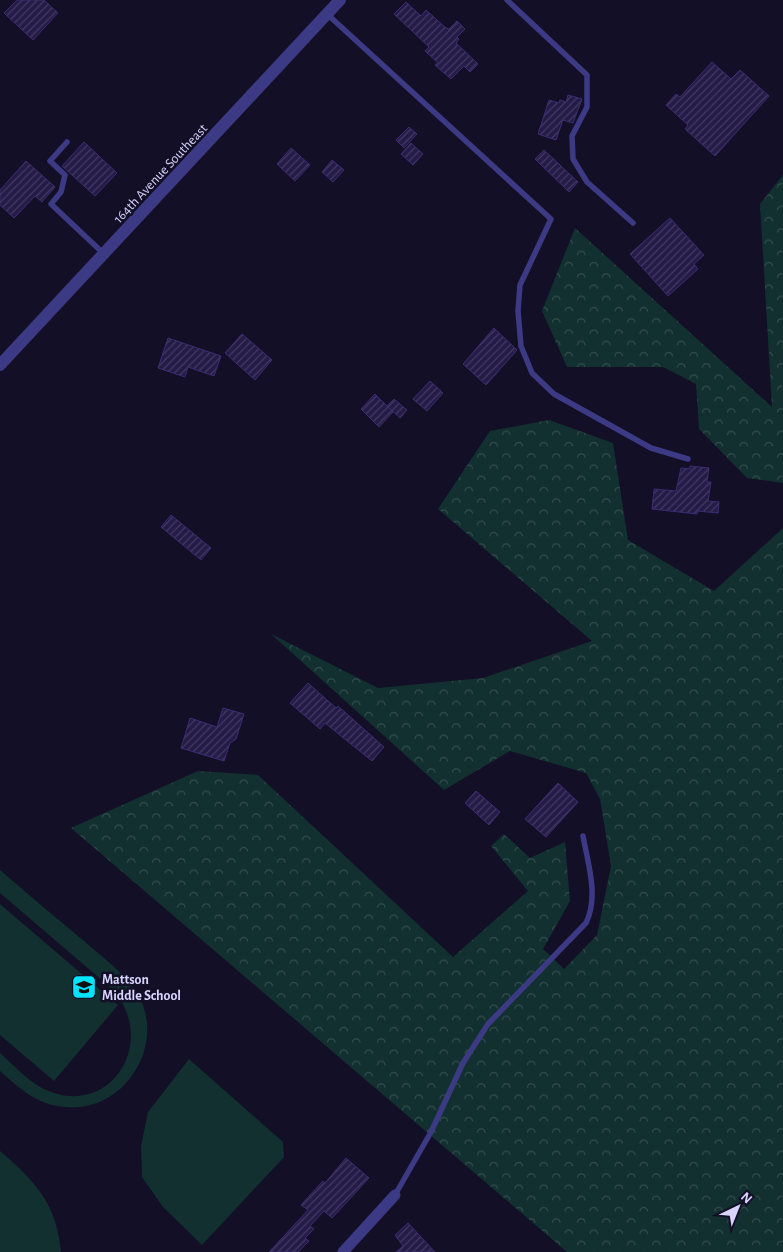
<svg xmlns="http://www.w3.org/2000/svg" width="783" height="1252" font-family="'Alegreya Sans',sans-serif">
<defs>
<pattern id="forest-crowns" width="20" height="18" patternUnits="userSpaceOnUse" patternTransform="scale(1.25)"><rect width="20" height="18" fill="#12302f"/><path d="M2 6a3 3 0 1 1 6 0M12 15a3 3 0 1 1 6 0" fill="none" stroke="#344d4e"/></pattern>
<pattern id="building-hatch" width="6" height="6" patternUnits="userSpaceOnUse" patternTransform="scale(1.25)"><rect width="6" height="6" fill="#241b47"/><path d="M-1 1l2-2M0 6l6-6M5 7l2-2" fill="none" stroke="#433b63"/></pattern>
</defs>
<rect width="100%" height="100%" fill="#130f26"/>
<!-- grass -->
<path fill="#12302f" d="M0,870C28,894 56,918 84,941C103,958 128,975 140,998C165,1049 122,1113 65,1107C37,1105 19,1088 0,1071V1053C16,1067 31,1085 51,1092C115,1115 158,1037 111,988L0,893Z
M0,904L118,1005L54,1081L0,1035Z
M189,1059L283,1142L284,1157L202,1245L163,1207L142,1177L141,1146L148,1112Z
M0,1151C35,1181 57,1204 61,1252H0Z"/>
<!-- forest -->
<path fill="url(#forest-crowns)" d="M783,175V483L747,478L699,429L696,384L663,367H567L542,311L575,228L772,407L760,204Z
M549,420L613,443L628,540L714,591L783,528V1252H567L71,828L198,771L258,775L453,957L528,891L491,846L504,834L530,858L565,842L570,901L543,949L564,969L597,935L611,866L600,799L586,773L510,751L444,790L271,634L378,688L483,678L592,641L438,509L490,431Z"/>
<!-- building -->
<path fill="url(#building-hatch)" stroke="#3b2d73" d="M17,0H44L58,13L33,40L4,13Z
M406,2L421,16L426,10L446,28L449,29L457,21L465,29L457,37L459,39L456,43L478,64L470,72L464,66L451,79L435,65L438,63L425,51L429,47L394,14Z
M712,62L731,79L740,70L769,96L715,156L685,129L688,125L666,105L676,94L680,97Z
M568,95L582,99L573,123L563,120L556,140L538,134L549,100L559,103L560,100L566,102Z
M409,127L417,134L404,148L396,140Z
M84,142L117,173L95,196L62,166Z
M411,143L423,154L413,165L401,154Z
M291,148L310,165L295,181L277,164Z
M544,150L578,182L569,192L535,159Z
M332,160L344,170L333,182L322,172Z
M26,161L55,187L42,202L35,196L14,218L0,205V190Z
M670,218L704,255L694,264L698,269L668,296L630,254Z
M494,328L517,350L486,385L463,364Z
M242,334L272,360L255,380L225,353Z
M168,338L221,356L214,376L188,367L185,377L158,368Z
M430,381L443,393L427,411L413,399Z
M375,394L393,412L379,427L361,409Z
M394,399L407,410L400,418L387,406Z
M690,466L709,468L707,482H711L708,501L719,502L718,513L698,511L697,514L652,509L654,489L676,491L681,468L690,469Z
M171,515L211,548L201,560L161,527Z
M308,683L336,708L338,706L384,747L372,761L325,723L320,729L290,703Z
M223,708L244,714L236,739L230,743L224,761L181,748L190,718L217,727Z
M558,783L578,802L546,837L525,819Z
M476,791L500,812L489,825L465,803Z
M346,1158L369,1178L332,1218L324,1211L310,1226L314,1229L305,1238L309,1241L298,1252H269L308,1210L301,1205L323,1181L325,1183Z
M408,1223L435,1252H396L403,1246L395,1235Z"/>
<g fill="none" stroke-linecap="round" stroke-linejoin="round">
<!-- service -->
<path stroke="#3d3a85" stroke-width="5.5" d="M507,0L587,75V107L572,136L573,159L587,182L633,223
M327,14L551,219L520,285L518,311L521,346L532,373L554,394L651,448L688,459
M67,142L50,161L65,175L61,192L51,204L103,253
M395,1195L431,1132L463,1063L488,1024L586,923C599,896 588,864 583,836"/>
<!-- minor -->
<path stroke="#3d3a85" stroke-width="11" d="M343,1252L395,1195"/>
<!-- tertiary -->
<path stroke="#3d3a85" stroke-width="12" d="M0,365L340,0"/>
</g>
<!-- icons -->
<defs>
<symbol id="school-square" viewBox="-11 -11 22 22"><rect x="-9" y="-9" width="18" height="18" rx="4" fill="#00e5ff" stroke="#130f26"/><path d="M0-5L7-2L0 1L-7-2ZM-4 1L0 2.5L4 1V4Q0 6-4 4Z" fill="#111"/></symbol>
</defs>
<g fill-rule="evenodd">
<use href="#school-square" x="70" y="973" width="28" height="28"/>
</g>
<g text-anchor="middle" stroke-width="5" stroke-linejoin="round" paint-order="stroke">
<!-- street labels -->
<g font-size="14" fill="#d9d4ff" stroke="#130f26">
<text transform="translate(160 173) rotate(-47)" y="5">164th Avenue Southeast</text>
</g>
<!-- poi labels -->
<g font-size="14" font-weight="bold" fill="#d9d4ff" stroke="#130f26" text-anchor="start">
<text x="102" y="984">Mattson<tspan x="102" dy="16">Middle School</tspan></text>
</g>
</g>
<!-- north arrow -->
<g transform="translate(738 1207) rotate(43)" stroke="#130f26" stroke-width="4" paint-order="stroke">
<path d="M0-4L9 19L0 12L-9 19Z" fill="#d9d4ff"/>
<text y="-8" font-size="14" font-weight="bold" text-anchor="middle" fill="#d9d4ff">N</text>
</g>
</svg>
